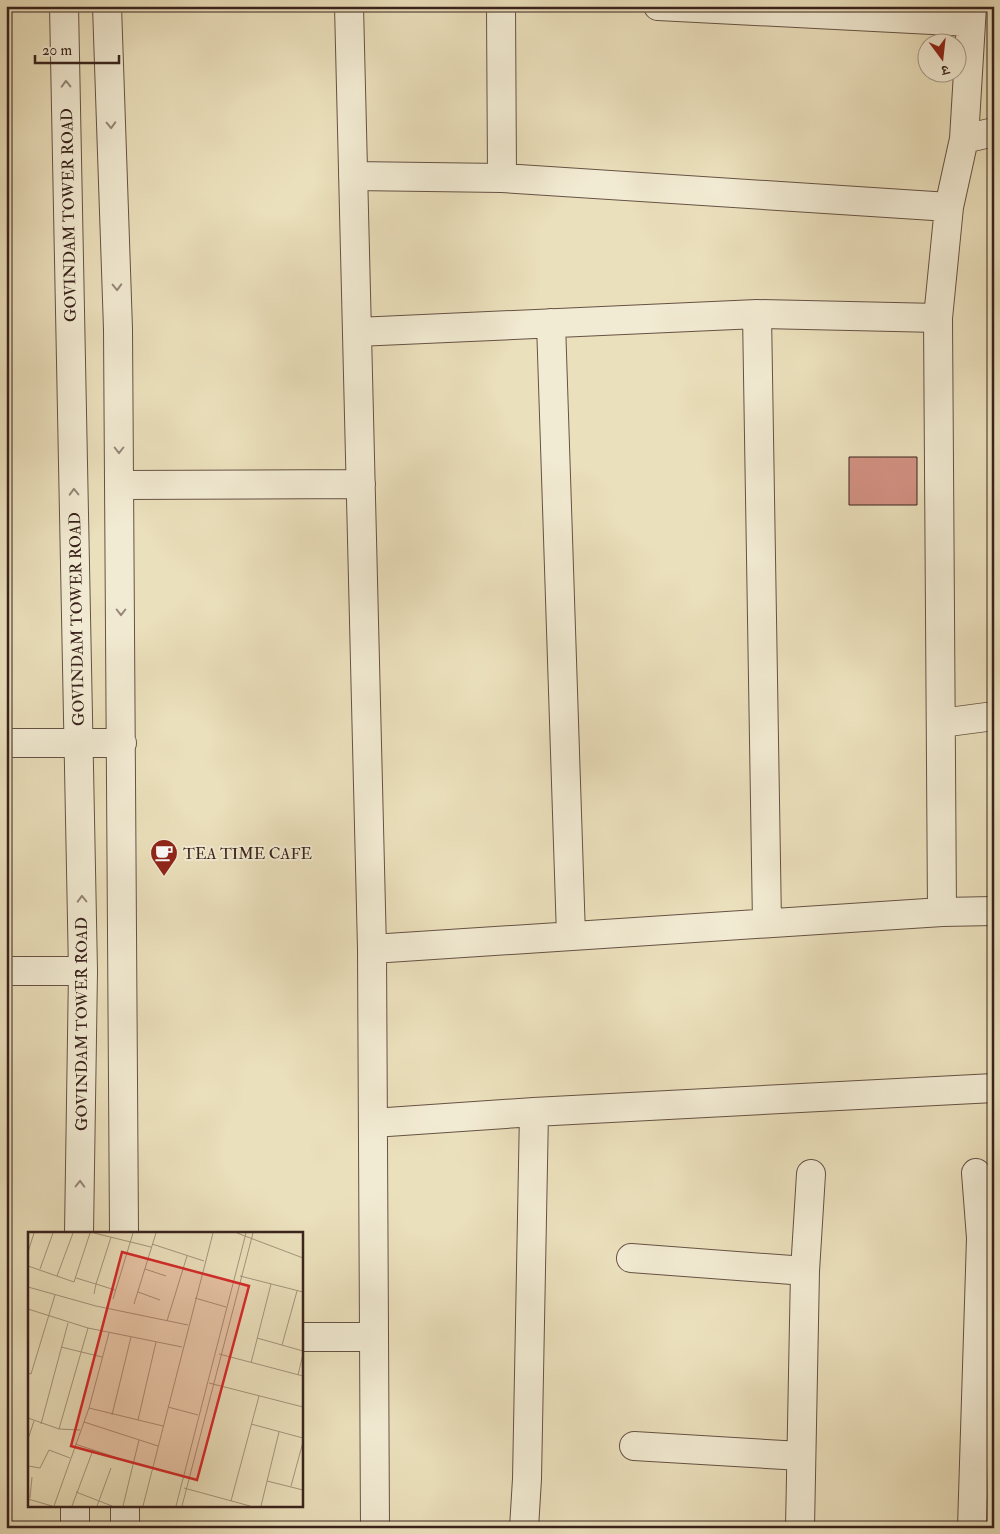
<svg xmlns="http://www.w3.org/2000/svg" width="1000" height="1534" font-family="'IM FELL Double Pica','Noto Serif Devanagari',serif">
<rect width="100%" height="100%" fill="#ebe0bc"/>
<filter id="stains"><feTurbulence type="fractalNoise" baseFrequency=".004" numOctaves="4"/><feColorMatrix values="0 0 0 0 .2 0 0 0 0 .09 0 0 0 0 .02 0 0 0 .5 -.17"/></filter>
<radialGradient id="worn" r=".72"><stop offset=".6" stop-color="#630" stop-opacity="0"/><stop offset="1" stop-color="#630" stop-opacity=".3"/></radialGradient>
<!-- building -->
<path fill="#d49284" stroke="#39231c" d="M849,457H917V505H849Z"/>
<g fill="none" stroke-linecap="round" stroke-linejoin="round">
<defs>
<path id="street" d="M64,6L83,971L79,1233
M107,6L118,329L124,1233
M349,6L372,949L375,1528
M501,6L502,178
M658,6L971,22
M964,139L994,132
M353,176L502,178L949,207
M757,314L767,923
M551,323L571,936
M357,332L757,314L938,318
M119,485L361,484
M941,723L994,716
M6,743H122
M942,912L938,318L949,207L964,139L972,6
M372,949L942,912L994,911
M6,971H83
M373,1123L534,1112L994,1088
M631,1258L805,1271
M301,1337H374
M634,1446L801,1456
M125,1505V1528
M75,1528V1505
M524,1528L527,1479L534,1112
M800,1528L805,1271L811,1174
M972,1528L981,1238L976,1173"/>
</defs>
<!-- street casing -->
<use href="#street" stroke="#665244" stroke-width="30"/>
<!-- street -->
<use href="#street" stroke="#f2ebd3" stroke-width="28"/>
</g>
<!-- one-way arrows -->
<defs><path id="oneway-chevron" d="M-2-3.5L2.5 0L-2 3.5" fill="none" stroke-width="1.6" stroke-linecap="round" stroke-linejoin="round" transform="scale(1.25)"/></defs>
<g stroke="#968778">
<use href="#oneway-chevron" transform="translate(66 84) rotate(-91)"/>
<use href="#oneway-chevron" transform="translate(111 125) rotate(88)"/>
<use href="#oneway-chevron" transform="translate(117 287) rotate(88)"/>
<use href="#oneway-chevron" transform="translate(119 450) rotate(90)"/>
<use href="#oneway-chevron" transform="translate(74 492) rotate(-91)"/>
<use href="#oneway-chevron" transform="translate(121 612) rotate(90)"/>
<use href="#oneway-chevron" transform="translate(82 899) rotate(-91)"/>
<use href="#oneway-chevron" transform="translate(80 1184) rotate(-89)"/>
</g>
<!-- icons -->
<defs>
<symbol id="cafe-pin" viewBox="-11 -11 22 30"><path d="M0 17L-7.5 6A9.5 9.5 0 1 1 7.5 6Z" fill="#8f2418" stroke="#f2ebd3"/><path d="M-5.5-4.5H6V0H3Q3 3.5 0 3.5H-2.5Q-5.5 3.5-5.5 0ZM3-3.2v2h1.7v-2ZM-6 4.5H4V6H-6Z" fill="#fff"/></symbol>
</defs>
<g fill-rule="evenodd">
<use href="#cafe-pin" x="148" y="837" width="32" height="43"/>
</g>
<g text-anchor="middle" stroke-width="4" stroke-linejoin="round" paint-order="stroke">
<!-- street labels -->
<g font-size="16" fill="#39231c" stroke="#f2ebd3">
<text transform="translate(68 215) rotate(-91)" y="6">GOVINDAM TOWER ROAD</text>
<text transform="translate(76 619) rotate(-91)" y="6">GOVINDAM TOWER ROAD</text>
<text transform="translate(81 1024) rotate(-90)" y="6">GOVINDAM TOWER ROAD</text>
</g>
<!-- poi labels -->
<g font-size="16" fill="#39231c" stroke="#f2ebd3" text-anchor="start">
<text x="183" y="859">TEA TIME CAFE</text>
</g>
</g>
<!-- overview -->
<g transform="translate(28 1232)">
<rect width="275" height="275" fill="#ebe0bc"/>
<path fill="none" stroke="#a4947c" stroke-width="1" d="M66,1L123,15M209,1L275,26M124,12L176,29M0,20L6,1M0,34L46,50L62,1M12,37L25,1M117,37L138,44M29,44L45,1M212,44L275,60M48,46L68,52L83,5M0,55L68,74L160,93M110,60L132,68M66,62L68,52L87,58M167,66L198,75M85,67L105,1M106,72L128,1M0,77L60,96L154,115M139,89L159,24M229,106L275,119M254,113L269,59M33,115L74,125M191,122L275,144M223,131L243,52M0,141L3,142L27,63M270,143L275,122M181,151L275,175M140,175L170,183M61,176L135,194M84,183L103,105M0,186L31,197L52,198M110,188L128,110M56,190L130,214M13,192L40,91M223,192L275,206M31,197L60,96M0,207L6,189M47,212L105,231M0,234L12,236L21,218L42,226M239,249L275,258M263,254L275,210M156,256L222,274M48,260L84,274M2,266L4,245M0,267L24,274M203,269L231,164M26,274L61,176L81,101M44,274L65,218M69,274L83,236M95,274L111,208M115,274L185,1M148,274L218,1M154,274L225,1M233,274L251,200"/>
<path fill="#d62828" fill-opacity="0.15" stroke="#d62828" stroke-width="2.5" d="M94,20L221,54L169,248L43,214Z"/>
<rect width="275" height="275" fill="none" stroke="#39231c" stroke-width="2.5"/>
</g>
<!-- margin -->
<rect width="1000" height="1534" fill="none" stroke="#ebe0bc" stroke-width="25"/>
<rect x="8" y="8" width="985" height="1519" fill="none" stroke="#39231c" stroke-width="2.5"/>
<rect x="12" y="12" width="975" height="1509" fill="none" stroke="#39231c"/>
<!-- north arrow -->
<g transform="translate(942 58) rotate(165)"><circle r="24" fill="#f2ebd3" stroke="#a89b8a"/>
<path d="M0-4L9 19L0 12L-9 19Z" fill="#8f2418"/>
<text y="-8" font-size="14" font-weight="bold" text-anchor="middle" fill="#39231c">उ</text>
</g>
<!-- scale -->
<path d="M35 55v8h84v-8" fill="none" stroke="#39231c" stroke-width="2.5"/>
<text x="42" y="55" font-size="15" fill="#39231c" stroke="#f2ebd3" stroke-width="4" paint-order="stroke">20 m</text>
<rect width="100%" height="100%" filter="url(#stains)"/>
<rect width="100%" height="100%" fill="url(#worn)"/>
</svg>
